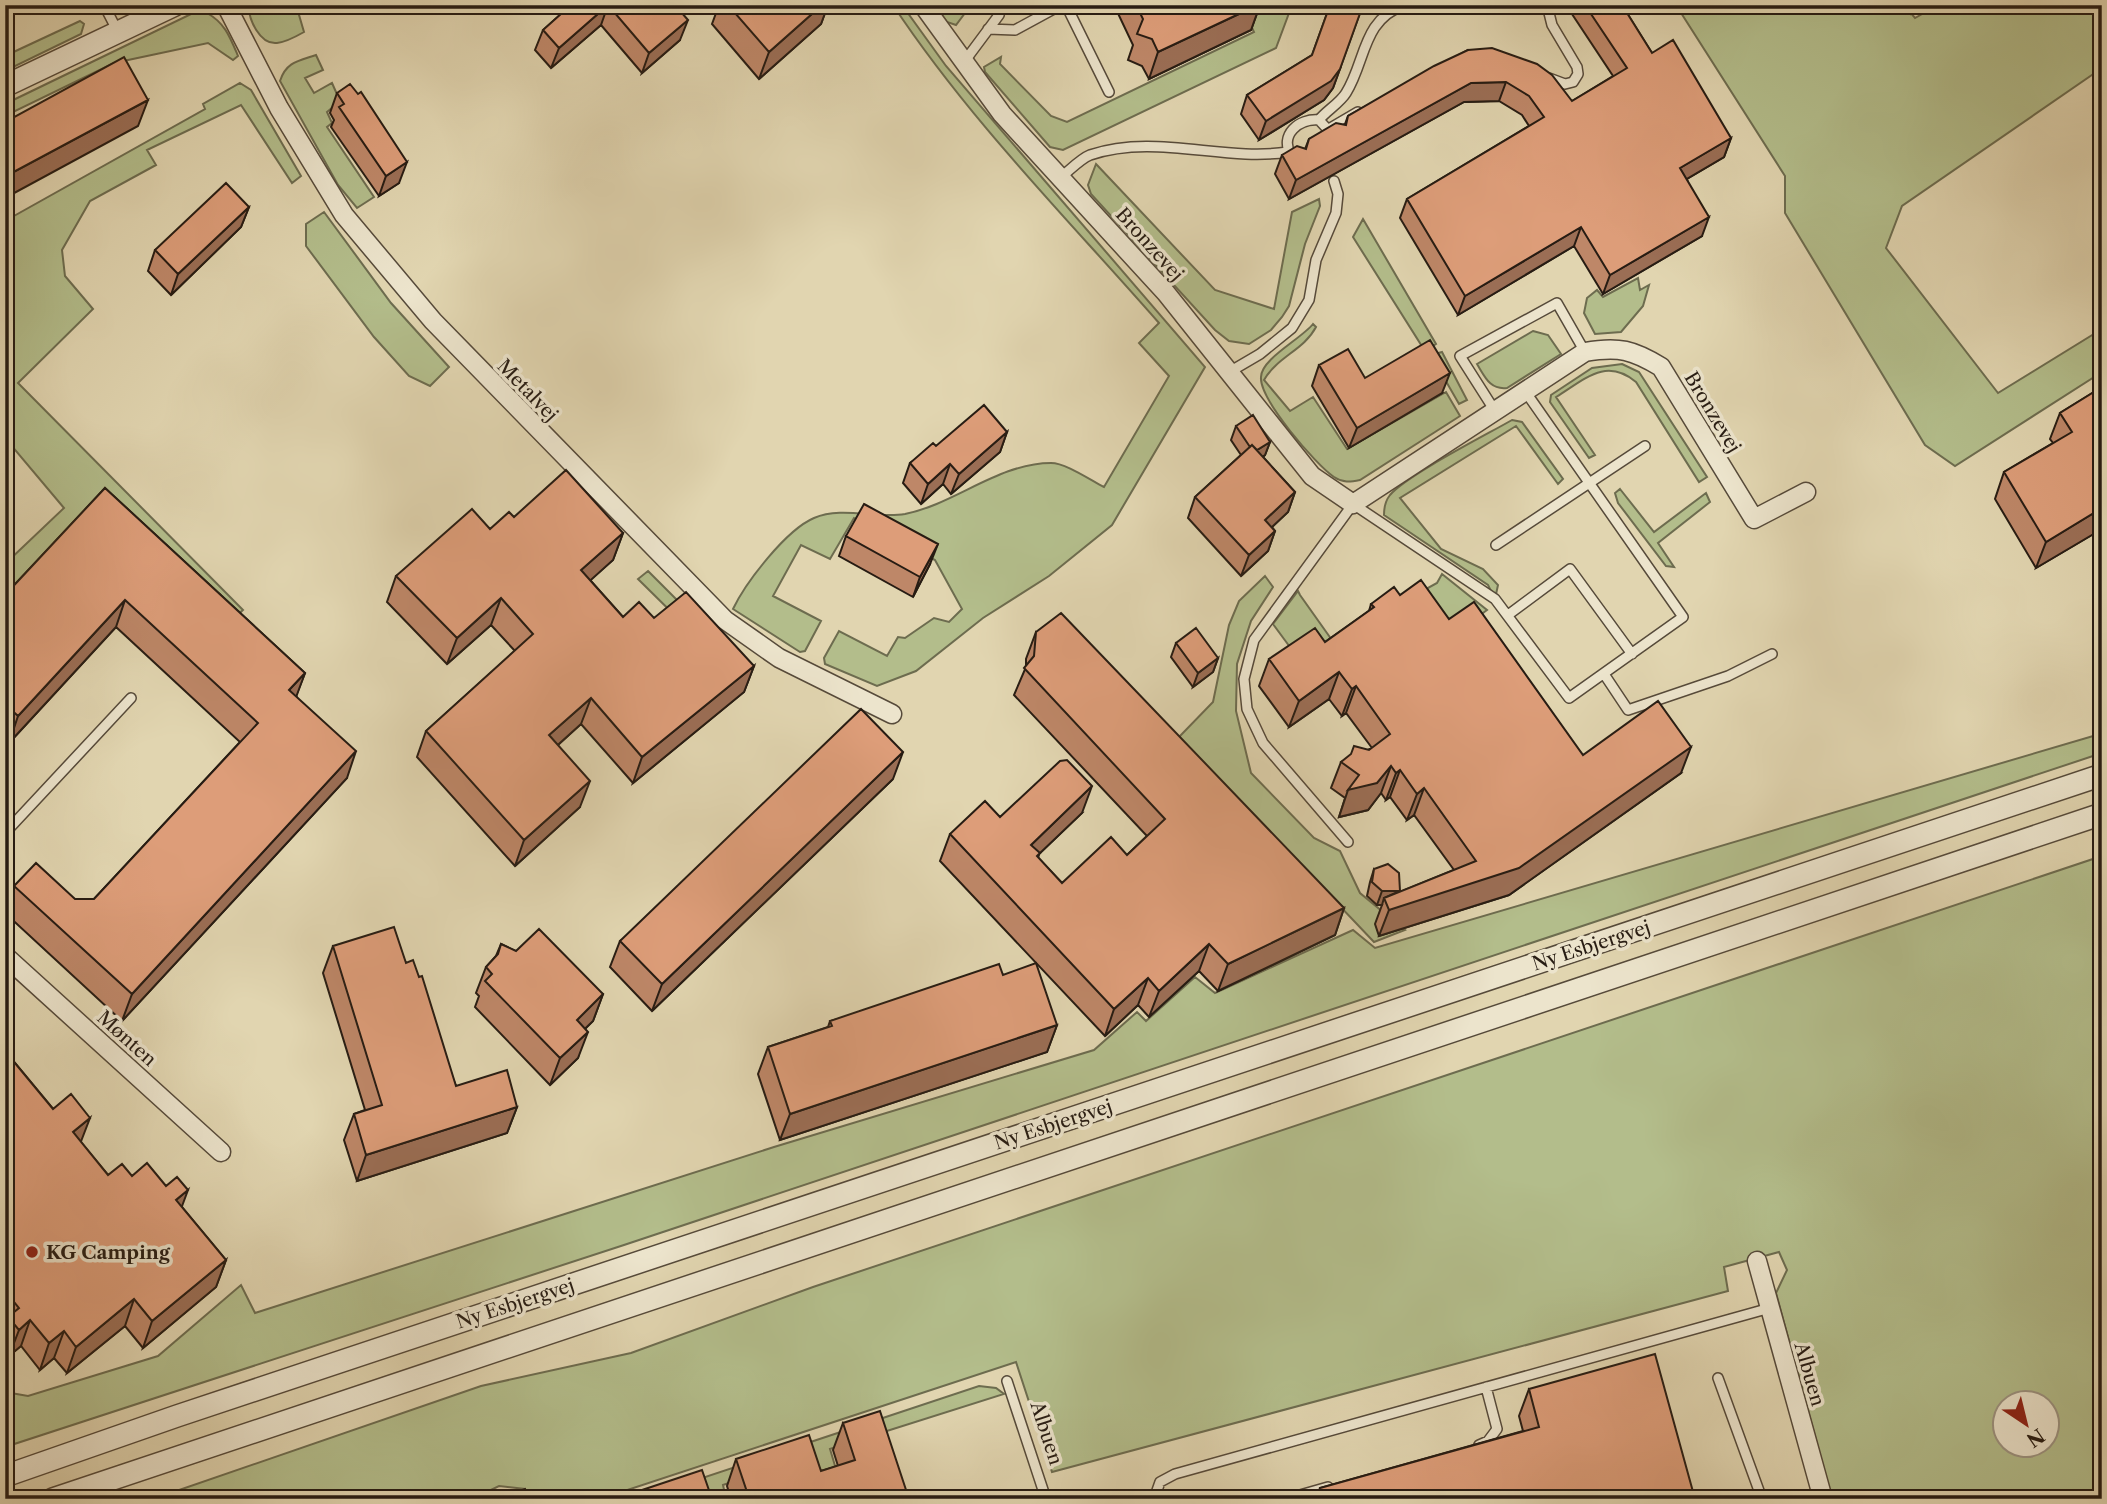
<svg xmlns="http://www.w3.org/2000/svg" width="2107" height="1504" font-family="'Libre Caslon Text',serif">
<rect width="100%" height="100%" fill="#e1d5b0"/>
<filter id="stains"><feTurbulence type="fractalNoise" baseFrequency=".00286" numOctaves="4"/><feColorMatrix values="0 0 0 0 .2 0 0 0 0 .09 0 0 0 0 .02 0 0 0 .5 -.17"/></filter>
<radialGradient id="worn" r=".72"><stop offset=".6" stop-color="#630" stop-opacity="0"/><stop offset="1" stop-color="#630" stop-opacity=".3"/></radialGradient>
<!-- green -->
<path fill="#b3bd8b" stroke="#6d6c4f" stroke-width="2" fill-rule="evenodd" d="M249,5H300L297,8L304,32C297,36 286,42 277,43C260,45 248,19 249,5Z
M893,5H902L946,66L1205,367L1112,525L1049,576L983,618L916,671L877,686L825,664L824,658L839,631L887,656L898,637L905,638L934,618L949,622L962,609L935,560L854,518L830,559L801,545L773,596L821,621L805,651L800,652L733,609C746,582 786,530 814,518C842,506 876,519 905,514C955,504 999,463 1051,463C1066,463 1090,480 1104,487L1169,376L1139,343L1159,323C1068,219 970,121 893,5Z
M935,5H959L965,13L956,25L947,22Z
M1241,5H1292L1276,48L1063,150L1050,147L985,72L984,67L1001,57L1000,64L1051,116L1067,122L1254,32Z
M1676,5H1904L1915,18L1938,5H2102V68L1902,206L1886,248L1998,393L2102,329V372L1955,466L1925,445L1785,213V176Z
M207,13C225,23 230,37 238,56L233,60L208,43L114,63L5,116V104L191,14Z
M80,21L84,24L81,34L5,71V56Z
M316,55L323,70L305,78L314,93L332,83L340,101L327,112L332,123L327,127L374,197L357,208L338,185L280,81C286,62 298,61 316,55Z
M240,83L251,90L301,176L292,183L241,105L147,150L156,165L90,201L62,250L65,276L93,309L18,383L243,610L225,627L11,593L5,586V564L64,508L5,438V221L205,109L203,104Z
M1096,164L1215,290L1274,309L1292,212L1319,199L1320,206L1305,244L1289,306L1282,317L1271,330L1249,344L1229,341L1215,330L1091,194L1088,185Z
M324,212L391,303L449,367L430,386L409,376L374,337L306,246V224Z
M1363,219L1436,344L1425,351L1353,237Z
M1638,278L1640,290L1649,285L1643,306L1621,332L1595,334L1584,313L1587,298L1597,290L1603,297Z
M1313,324L1316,327C1304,350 1277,357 1264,380L1290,411L1313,397L1347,449L1446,392L1460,416L1360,480C1350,482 1343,483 1334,477C1316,465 1259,399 1261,377C1261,359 1301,339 1313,324Z
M1533,331L1548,335L1561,354L1507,388C1490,390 1485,377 1477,364Z
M1442,352L1467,400L1459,404L1431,355Z
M1622,364L1639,372L1707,477L1699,482L1636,382C1606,357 1585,379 1556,397L1595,455L1589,458L1550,402L1551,395L1592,368Z
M1512,420L1522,422L1563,479L1558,484L1516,426L1400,498L1441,549L1483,569L1498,585L1495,599L1488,585L1384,515C1384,508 1386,500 1390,495C1407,475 1486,435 1512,420Z
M1620,489L1654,532L1706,493L1710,502L1658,543L1674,567L1666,566L1618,503L1615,493Z
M648,571L708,631L715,655L638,579Z
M1442,574L1487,610L1468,624L1448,628L1417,594L1437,583Z
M1265,576L1273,587L1251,621L1237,664L1236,711L1251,773L1314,838L1340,851L1360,893L1405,930L1374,942L1179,737L1213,702L1229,625L1239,601Z
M1298,591L1300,595L1339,650L1298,658L1273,624Z
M2102,692V753L624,1245L5,1447V1392L28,1396L158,1356L241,1285L255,1313L774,1147L1094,1050L1137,1012L1146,1021L1195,977L1215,993L1353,930L1375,948L2100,734L2094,696Z
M2102,856V1499H1832L1776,1293L1787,1270L1779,1252L1724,1267L1728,1291L1052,1472L1016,1362L600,1499H529L525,1489L499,1486L472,1499H153L481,1386L631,1353L813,1287ZM2006,1402H2048V1444H2006Z
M979,1386L996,1388L1004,1394L830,1449L841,1486L801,1459L723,1485L726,1499H639Z"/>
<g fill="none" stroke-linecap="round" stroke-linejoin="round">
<defs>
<path id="service" d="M104,5L118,32
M1066,5L1109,92
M1547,5L1552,25L1577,67L1578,74L1573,82L1565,84L1549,78
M988,29L1015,30L1061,5
M964,62L999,15L992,5
M1319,120C1326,111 1340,103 1346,93C1366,61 1362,20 1404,5
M1329,129L1358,112
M1291,155C1279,135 1299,118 1319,120L1332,134
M1060,178C1069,171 1080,159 1090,155C1156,133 1223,162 1288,152
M1231,371L1260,354L1292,328L1309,300L1316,260L1336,213L1338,194L1334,181
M1495,411L1460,356L1557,303L1585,352
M1496,545L1645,446
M1508,615L1570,569L1632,654
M1604,674L1628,710L1728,676L1772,654
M5,833L131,698
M1348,842L1263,743L1247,709L1244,679L1254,640L1353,504L1495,599L1569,698L1683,617L1525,391
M1718,1378L1762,1499
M1007,1381L1046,1499
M1479,1445L1488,1441L1497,1429L1486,1387
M1154,1499L1160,1482L1175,1474L1770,1308
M1286,1499L1328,1487"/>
<path id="minor" d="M226,5L279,108L344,215L433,321L725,620L779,658L892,714
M923,5L1002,114L1166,293L1312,476L1353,504L1585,352C1619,346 1633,350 1661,367L1754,519L1806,492
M5,956L221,1152
M1757,1261L1823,1499"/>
<path id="tertiary" d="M5,86L175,5
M5,1476L177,1416L2102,775
M53,1499L2102,814"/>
</defs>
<!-- service casing -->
<use href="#service" stroke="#564a3a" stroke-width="12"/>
<!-- minor casing -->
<use href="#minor" stroke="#564a3a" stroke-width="21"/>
<!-- tertiary casing -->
<use href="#tertiary" stroke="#564a3a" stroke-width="24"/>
<!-- service -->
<use href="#service" stroke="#ece4cc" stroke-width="9"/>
<!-- minor -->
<use href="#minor" stroke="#ece4cc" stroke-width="18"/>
<!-- tertiary -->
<use href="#tertiary" stroke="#ece4cc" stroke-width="21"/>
</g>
<!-- wall -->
<path fill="#be8768" stroke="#271c13" stroke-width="2" d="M571,5H675L680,40L642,73L601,25L551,68L535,50L543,30Z
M719,5H828L821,24L759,79L712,24Z
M1114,5H1260L1251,30L1149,79L1142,66L1128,60L1133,45Z
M1330,5L1361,10L1333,88L1324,100L1259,140L1241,114L1247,95L1312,55Z
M1566,5H1622L1652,53L1731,138L1724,157L1687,179L1702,236L1603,294L1574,246L1458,315L1400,218L1407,199L1529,126L1522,115L1499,101L1464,102L1289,199L1275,174L1282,155L1305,149L1309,139L1345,124L1348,116L1468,50L1572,101L1613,76Z
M1908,5H1924L1912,13Z
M337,93L358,94L399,183L379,196L331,127L334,120L330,113Z
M249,207L241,227L171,295L148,271L155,250Z
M1319,365L1365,378L1442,393L1349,448L1312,386Z
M2102,387V529L2036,568L1995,499L2004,472L2053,443L2050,439L2060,413Z
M1236,426L1270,442L1265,455L1263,457L1295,492L1288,512L1272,527L1275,531L1268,551L1241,576L1188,518L1195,497L1241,455L1231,440Z
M1007,432L1000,452L951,494L943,484L921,504L903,483L910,463L936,446Z
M105,488L305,673L296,696L347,778L122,1021L5,913L14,886L75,899H94L240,742L116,627L9,743L5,739V595Z
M514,517L623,533L613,560L590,580L623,617L654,618L754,666L744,692L633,783L581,724L558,745L580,807L515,866L417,757L426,731L515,651L491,625L447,664L387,602L396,576Z
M846,536L930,564L913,597L839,556Z
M2102,571V596L2096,587Z
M1400,595L1449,619L1583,755L1681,773L1509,895L1379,936L1375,924L1382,905H1377L1367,896L1370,882L1374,869L1400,892L1454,870L1414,815L1407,820L1390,797L1386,800L1381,793L1368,810L1339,817L1345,798L1331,788L1341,762L1372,748L1346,713L1342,716L1329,699L1289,727L1259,686L1269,659L1325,642L1369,611L1371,604Z
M1036,632L1344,908L1335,935L1218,991L1199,971L1149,1017L1138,1005L1105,1036L940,861L950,834L1000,817L1082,813L1039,854L1038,858L1062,883L1127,855L1147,836L1014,695L1026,667V659Z
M1176,643L1218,658L1213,672L1193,687L1171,657Z
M893,779L652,1011L610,967L620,941Z
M501,944L603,994L593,1021L585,1029L578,1058L550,1085L475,1007L479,996L476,993L486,967L496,956Z
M333,946L406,963L456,1086L517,1107L507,1133L357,1181L344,1140L354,1114L365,1110L323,973Z
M1003,975L1057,1025L1047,1052L780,1140L758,1074L768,1047L828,1027L830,1021Z
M5,1051L108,1175L132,1176L182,1207L226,1260L216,1287L143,1348L125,1326L67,1373L54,1358L40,1370L21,1346L9,1356L5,1352Z
M1529,1389L1695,1499H1315L1320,1488L1523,1431L1519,1416Z
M843,1423L909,1499H731L727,1486L736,1459L821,1471L838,1466L833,1450Z"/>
<!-- shaded-wall -->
<path fill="#9b6e55" stroke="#271c13" stroke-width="2" d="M608,5L601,25L551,68L559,48Z
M822,5H828L821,24L759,79L769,52Z
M1258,5H1260L1251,30L1149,79L1158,52Z
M1915,5H1924L1912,13Z
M688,20L680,40L642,73L649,53Z
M1340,69L1333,88L1324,100L1259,140L1266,121Z
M1506,82L1499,101L1464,102L1289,199L1296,180L1471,83Z
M148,100L138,126L5,198V183L8,175Z
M1731,138L1724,157L1673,187L1680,168Z
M407,162L399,183L379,196L386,176Z
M249,207L241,227L171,295L178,274Z
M1709,217L1702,236L1603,294L1610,275Z
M1581,227L1574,246L1458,315L1465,296Z
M1450,373L1442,393L1349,448L1357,428Z
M1007,432L1000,452L951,494L959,474Z
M1270,442L1265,455L1249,466L1254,452Z
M950,464L943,484L921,504L928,484Z
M1295,492L1288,512L1258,540L1265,520Z
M2102,508V529L2036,568L2046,542Z
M1275,531L1268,551L1241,576L1249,555Z
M623,533L613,560L572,597L581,570Z
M938,544L930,564L913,597L920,577Z
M501,598L491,625L447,664L457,638Z
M125,600L116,627L9,743L18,716Z
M1218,658L1213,672L1193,687L1198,673Z
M754,666L744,692L633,783L642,757Z
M1339,672L1329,699L1289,727L1299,701Z
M305,673L295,700L289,690Z
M1356,686L1346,713L1342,716L1352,689Z
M591,698L581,724L540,761L549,735Z
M1691,747L1681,773L1509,895L1379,936L1389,910Z
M356,751L347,778L122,1021L132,994Z
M903,752L893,779L652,1011L662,984Z
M1391,766L1381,793L1368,810L1339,817L1348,790Z
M1400,770L1390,797L1386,800L1396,773Z
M590,781L580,807L515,866L524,840Z
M1092,786L1082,813L1039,854L1030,880L1031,845Z
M1424,788L1414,815L1407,820L1417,794Z
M1382,891H1400L1384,898L1382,905H1377Z
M1344,908L1335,935L1218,991L1228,964Z
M1209,944L1199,971L1149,1017L1159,991Z
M1148,978L1138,1005L1105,1036L1114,1009Z
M603,994L593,1021L567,1046L577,1020Z
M1057,1025L1047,1052L780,1140L790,1114Z
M588,1032L578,1058L550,1085L560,1058Z
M517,1107L507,1133L357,1181L366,1155Z
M90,1118L80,1144L73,1132Z
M188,1190L178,1217L176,1200Z
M226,1260L216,1287L143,1348L152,1321Z
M134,1299L125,1326L67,1373L76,1347Z
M30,1320L21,1346L9,1356L19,1330Z
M64,1331L54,1358L40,1370L49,1343Z"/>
<!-- building -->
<path fill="#dd9d79" stroke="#271c13" stroke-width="2" d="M571,5H608L559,48L543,30Z
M608,5H675L688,20L649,53Z
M728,5H822L769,52Z
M1136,5H1258L1158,52L1152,39L1137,34L1143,19Z
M1330,5H1363L1340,69L1331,81L1266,121L1247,95L1312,55Z
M1585,5H1622L1652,53L1673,40L1731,138L1680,168L1709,217L1610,275L1581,227L1465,296L1407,199L1544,117L1529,96L1506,82L1471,83L1296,180L1282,155L1297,146L1306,149L1309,139L1336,123L1346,125L1348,116L1434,66L1468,50L1492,48L1537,64L1552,75L1572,101L1627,68Z
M124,57L148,100L8,175L5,170V122Z
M350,84L358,94L361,92L407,162L386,176L339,107L344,104L337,93Z
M226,183L249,207L178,274L155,250Z
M1430,340L1450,373L1357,428L1319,365L1348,349L1365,378Z
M2102,387V508L2046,542L2004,472L2072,432L2060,413Z
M984,405L1007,432L959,474L950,464L928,484L910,463L933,443L936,446Z
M1253,415L1270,442L1257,450L1252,445L1250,447L1236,426Z
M1252,445L1295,492L1265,520L1275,531L1249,555L1195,497Z
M566,470L623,533L581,570L623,617L639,602L654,618L686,592L754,666L642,757L591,698L549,735L590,781L524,840L426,731L533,634L501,598L457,638L396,576L472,509L490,529L509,512L514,517Z
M105,488L305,673L289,690L356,751L132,994L14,886L36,863L75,899H94L258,723L125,600L18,716L5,704V595Z
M864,504L938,544L920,577L846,536Z
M1421,580L1449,619L1474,602L1583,755L1658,701L1691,747L1519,868L1389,910L1384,898L1476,861L1424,788L1417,794L1400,770L1396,773L1391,766L1377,783L1348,790L1359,775L1341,762L1351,754L1354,746L1369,750L1390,734L1356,686L1352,689L1339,672L1299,701L1269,659L1315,628L1325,642L1374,607L1371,604L1394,587L1400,595Z
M1061,613L1344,908L1228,964L1209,944L1159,991L1148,978L1114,1009L950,834L985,801L1000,817L1060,761L1067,760L1092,786L1031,845L1040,853L1037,856L1062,883L1111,837L1127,855L1165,819L1024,668L1034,656L1036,632Z
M1196,628L1218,658L1198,673L1176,643Z
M861,709L903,752L662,984L620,941Z
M1388,864L1399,873L1400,891H1382L1372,882L1374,869Z
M394,927L406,963L413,960L419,977L422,976L456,1086L507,1070L517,1107L366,1155L354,1114L382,1105L333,946Z
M539,929L603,994L577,1020L588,1032L560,1058L485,981L492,974L486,967L498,954L501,944L516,951Z
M1036,963L1057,1025L790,1114L768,1047L832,1026L830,1021L999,964L1003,975Z
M5,1051L53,1109L71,1094L90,1118L73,1132L108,1175L122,1164L132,1176L147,1163L166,1186L177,1177L188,1190L176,1200L226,1260L152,1321L134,1299L76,1347L64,1331L49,1343L30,1320L19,1330L8,1317L19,1308L5,1291Z
M1655,1354L1695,1499H1323L1320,1488L1539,1427L1529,1389Z
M880,1411L909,1499H738L748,1495L736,1459L809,1435L821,1471L855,1460L843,1423Z
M702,1470L712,1499H615Z
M525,1489L528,1499H496Z
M928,1495L929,1499H916Z"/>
<!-- markers -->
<circle fill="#8f2418" stroke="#ece4cc" stroke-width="2.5" cx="32" cy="1252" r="7"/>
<g text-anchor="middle" stroke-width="7" stroke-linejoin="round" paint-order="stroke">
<!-- street labels -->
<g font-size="19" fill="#271c13" stroke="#ece4cc">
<text transform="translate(1150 244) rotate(48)" y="7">Bronzevej</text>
<text transform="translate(528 390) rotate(46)" y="7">Metalvej</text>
<text transform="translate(1713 412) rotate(59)" y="7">Bronzevej</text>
<text transform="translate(1591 945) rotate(-18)" y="7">Ny Esbjergvej</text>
<text transform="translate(127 1038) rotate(42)" y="7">Mønten</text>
<text transform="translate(1053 1124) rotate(-18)" y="7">Ny Esbjergvej</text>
<text transform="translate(515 1303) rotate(-18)" y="7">Ny Esbjergvej</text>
<text transform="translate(1810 1374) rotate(74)" y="7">Albuen</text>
<text transform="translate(1047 1433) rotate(72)" y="7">Albuen</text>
</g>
<!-- poi labels -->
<g font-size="19" font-weight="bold" fill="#271c13" stroke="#ece4cc" text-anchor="start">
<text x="46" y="1259">KG Camping</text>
</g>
</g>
<!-- margin -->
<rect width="2107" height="1504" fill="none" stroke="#e1d5b0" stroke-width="28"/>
<rect x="7" y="7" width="2093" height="1490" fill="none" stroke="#271c13" stroke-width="3.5"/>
<rect x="14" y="14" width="2079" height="1476" fill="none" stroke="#271c13" stroke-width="2"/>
<!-- north arrow -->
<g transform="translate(2026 1424) rotate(145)"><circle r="33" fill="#ece4cc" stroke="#9d9482" stroke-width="2"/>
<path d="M0-5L12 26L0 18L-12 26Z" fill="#8f2418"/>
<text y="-10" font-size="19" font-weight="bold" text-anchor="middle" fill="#271c13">N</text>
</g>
<rect width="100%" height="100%" filter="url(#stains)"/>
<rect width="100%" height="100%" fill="url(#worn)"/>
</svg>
